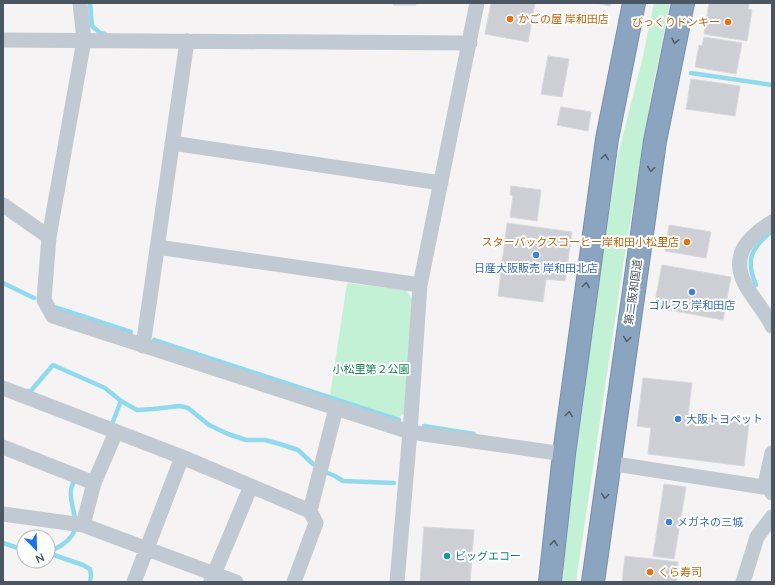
<svg xmlns="http://www.w3.org/2000/svg" width="775" height="585" font-family="Mulish,'Noto Sans JP',sans-serif">
<rect width="100%" height="100%" fill="#f5f3f3"/>
<!-- green -->
<path fill="#c3f1d5" d="M654,3H670L651,96L623,266L576,582H563L569,503L596,298L618,155L643,56Z
M347,283L406,290L413,300L404,414L397,419L330,396Z"/>
<g fill="none" stroke-linecap="round" stroke-linejoin="round">
<!-- stream -->
<path stroke="#90daee" stroke-width="4.5" d="M90,3L92,26L100,33L105,34
M691,73L772,85
M3,283L34,298
M756,285C745,260 751,248 772,231
M54,307L131,332
M154,340L399,420
M27,391L30,392L53,365L105,388L121,401L137,410L153,409L180,406L188,408L209,425L228,434L246,440H265L280,444L298,450L313,464
M112,424L121,401
M424,426L474,434
M325,472L335,476L343,481L394,483
M75,518C73,506 66,488 76,480
M3,543L24,550
M48,551C58,549 72,540 75,529
M48,553L83,565L90,569L91,575L90,582"/>
</g>
<!-- building -->
<path fill="#cdcfd5" stroke="#d7d9de" d="M393,3H416V5H393Z
M491,3H535L528,42L485,34Z
M596,3H611L610,6Z
M709,3H749L748,9L752,10L747,41L704,34Z
M704,37L742,43L736,74L695,67L699,45L702,46Z
M548,56L569,59L562,97L541,94Z
M691,79L740,86L735,116L686,109Z
M561,107L591,112L588,131L557,125Z
M511,186L541,190L537,221L510,217L513,196L510,195Z
M507,223L572,232L565,281L546,279L543,302L498,296Z
M669,225L711,232L706,258L665,251Z
M662,265L731,277L723,320L654,307Z
M643,378L692,383L688,415L749,423L744,466L648,454L651,428L637,426Z
M664,484L686,487L674,559L653,556Z
M424,527L474,530L470,582H420Z
M625,556L678,562L676,582H622Z"/>
<g fill="none" stroke-linecap="round" stroke-linejoin="round">
<defs>
<path id="highway" d="M550,582L564,454L607,139L634,3
M593,582L655,141L683,3"/>
</defs>
<!-- highway casing -->
<use href="#highway" stroke="#7690ad" stroke-width="24"/>
<!-- minor -->
<path stroke="#c1cad2" stroke-width="15" d="M80,3L84,40L49,237L44,300L53,316L410,432L564,454
M3,40L470,43
M172,143L441,183
M3,205L49,237
M772,222C748,237 730,255 745,284C753,299 765,311 772,326
M157,247L420,285
M143,346L187,41
M3,388L182,457L310,511
M116,432L94,483L83,525L236,582
M3,447L94,483
M772,453L766,480L772,493
M609,463L770,488
M3,514L83,525
M211,581L251,486
M134,582L182,457
M294,582L316,523L310,511L336,408
M397,582L410,432L420,285L477,3
M743,582L757,537L772,517"/>
<!-- highway -->
<use href="#highway" stroke="#8ba5c1" stroke-width="22"/>
</g>
<!-- one-way arrows -->
<defs><path id="oneway-chevron" d="M-2-3.5L2.5 0L-2 3.5" fill="none" stroke-width="1.6" stroke-linecap="round" stroke-linejoin="round"/></defs>
<g stroke="#505e6b">
<use href="#oneway-chevron" transform="translate(675 41) rotate(102)"/>
<use href="#oneway-chevron" transform="translate(605 157) rotate(-82)"/>
<use href="#oneway-chevron" transform="translate(651 169) rotate(98)"/>
<use href="#oneway-chevron" transform="translate(586 285) rotate(-82)"/>
<use href="#oneway-chevron" transform="translate(627 339) rotate(98)"/>
<use href="#oneway-chevron" transform="translate(569 414) rotate(-82)"/>
<use href="#oneway-chevron" transform="translate(605 496) rotate(98)"/>
<use href="#oneway-chevron" transform="translate(554 543) rotate(-84)"/>
</g>
<!-- markers -->
<g fill="#e8710a" stroke="#fff" stroke-width="1.5">
<circle cx="510" cy="19" r="4"/>
<circle cx="728" cy="22" r="4"/>
<circle cx="687" cy="242" r="4"/>
<circle cx="650" cy="572" r="4"/>
</g>
<g fill="#3f7fe0" stroke="#fff" stroke-width="1.5">
<circle cx="536" cy="255" r="4"/>
<circle cx="692" cy="292" r="4"/>
<circle cx="678" cy="419" r="4"/>
<circle cx="669" cy="522" r="4"/>
</g>
<circle fill="#0f9aa8" stroke="#fff" stroke-width="1.5" cx="447" cy="556" r="4"/>
<g text-anchor="middle" stroke-width="4" stroke-linejoin="round" paint-order="stroke">
<!-- food labels -->
<g font-size="11" fill="#c56008" stroke="#fff" text-anchor="start">
<text x="518" y="23">かごの屋 岸和田店</text>
<text x="720" y="26" text-anchor="end">びっくりドンキー</text>
<text x="679" y="246" text-anchor="end">スターバックスコーヒー岸和田小松里店</text>
<text x="658" y="576">くら寿司</text>
</g>
<!-- shop labels -->
<g font-size="11" fill="#366cbe" stroke="#fff">
<text x="536" y="272">日産大阪販売 岸和田北店</text>
<text x="692" y="309">ゴルフ5 岸和田店</text>
<text x="686" y="423" text-anchor="start">大阪トヨペット</text>
<text x="677" y="526" text-anchor="start">メガネの三城</text>
</g>
<!-- street labels -->
<g font-size="11" fill="#4a5661" stroke="#fff">
<text transform="translate(633 292) rotate(-82)" y="4">第二阪和国道</text>
</g>
<!-- park labels -->
<g font-size="11" fill="#17864f" stroke="#fff">
<text x="371" y="373">小松里第２公園</text>
</g>
<!-- culture labels -->
<g font-size="11" fill="#0d838f" stroke="#fff" text-anchor="start">
<text x="455" y="560">ビッグエコー</text>
</g>
</g>
<!-- border -->
<rect width="775" height="585" fill="none" stroke="#4a5661" stroke-width="8"/>
<!-- north arrow -->
<g transform="translate(36 549) rotate(157)"><circle r="19" fill="#ffffff" stroke="#b7bbc0"/>
<path d="M0-3L7 15L0 10L-7 15Z" fill="#1a73e8"/>
<text y="-6" font-size="11" font-weight="bold" text-anchor="middle" fill="#4a5661">N</text>
</g>
</svg>
